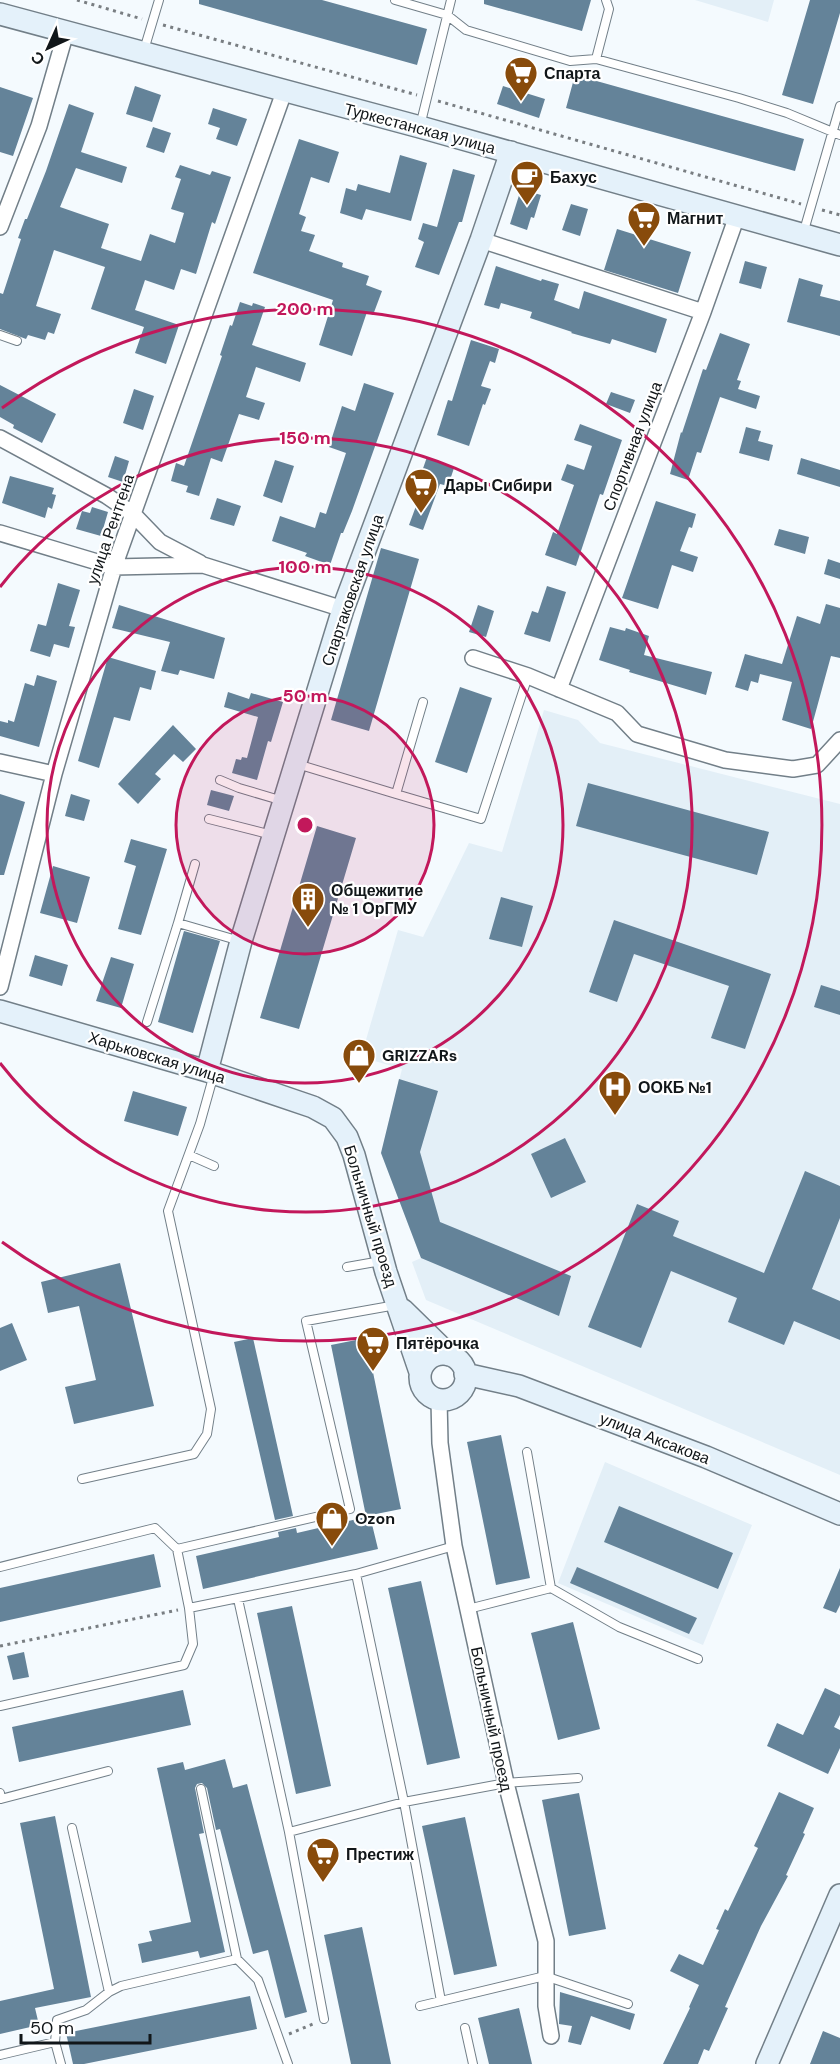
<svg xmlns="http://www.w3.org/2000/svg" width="840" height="2064" font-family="'DM Sans',sans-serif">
<rect width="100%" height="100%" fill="#f4fafe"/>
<!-- built -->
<path fill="#e3eff7" d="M695,0H774L768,22Z
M544,710L578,720L600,743L840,804V1475L426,1300L412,1262L421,1258L381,1153L402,1069L361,1057L398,930L423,937L469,843L502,852Z
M605,1462L752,1525L703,1645L558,1583Z"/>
<!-- building -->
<path fill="#648399" d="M199,0H322L427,29L417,65L199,4Z
M484,0H591L582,31L484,4Z
M810,0H840V13L813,104L782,95Z
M575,75L804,139L795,171L566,108Z
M135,86L161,95L152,122L126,114Z
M503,86L545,99L539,118L497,104Z
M0,87L33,98L13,156L0,152Z
M69,104L94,113L81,152L127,167L122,183L76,168L60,207L109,224L101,248L141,261L150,234L175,243L184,213L171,209L181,179L175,177L180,165L210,175L212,171L231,177L215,224L212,222L196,274L181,269L174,290L145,280L135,310L179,325L166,364L135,353L144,327L91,309L105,267L54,250L36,306L61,314L54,334L48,332L45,340L28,335L26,339L0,329V293L3,294L21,239L18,238L25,219H27L46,171Z
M213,108L247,119L237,146L216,139L220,128L208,124Z
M153,127L171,133L164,153L146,147Z
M299,139L339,152L329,183L311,177L299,214L306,217L301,231L315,235L309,251L343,263L342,267L369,276L366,285L382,291L373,315L367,312L352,356L319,345L333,300L253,273Z
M400,155L427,163L411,221L366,209L362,220L340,213L346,188L356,191L358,184L390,193Z
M453,169L475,175L462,222H459L439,275L415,267L424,242L418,239L423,223L437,227Z
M521,189L541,195L534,218L531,217L527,230L510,224Z
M571,204L588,209L580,236L562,230Z
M617,229L691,252L678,293L604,270Z
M745,261L767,267L761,289L739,283Z
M496,266L541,281L542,279L559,284L554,300L579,309L584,291L667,319L656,353L612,339L610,344L571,333L572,332L530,318L532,312L501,303L499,309L484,305Z
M799,278L823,285L820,296L840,301V336L787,322Z
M240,302L252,306L253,303L265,307L252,345L306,363L300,382L256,367L246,397L265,403L259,420L239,414L222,462L211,458L199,496L186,492L188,486L171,481L176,463L184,466L222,356L220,355L230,325L232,326Z
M720,333L750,344L737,380L741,381L738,389L760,396L756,409L720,397L701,453L697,452L688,480L670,474L681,432L682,433L703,369L706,370Z
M471,340L499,349L495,363L490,361L481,386L491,389L485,405L483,404L469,446L437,435L448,400L452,401Z
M364,383L394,393L352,511L343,533H341L330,565L305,556L307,553L272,541L280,516L315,528L320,512L326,514L346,453L329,447L342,406L355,411Z
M0,385L56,414L42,443L13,428L14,425L0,417Z
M134,389L154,396L143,430L123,423Z
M611,392L635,400L630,413L606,404Z
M580,424L622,440L603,495L600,494L576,566L545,555L553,532L557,534L574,485L561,480L567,464L584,470L592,446L574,440Z
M746,427L761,431L758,441L773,445L769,461L739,453Z
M115,456L129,461L123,482L108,477Z
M427,457L454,468L448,486L440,484L423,530L409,525L426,479L420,477Z
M801,458L840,470V487L797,474Z
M275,460L294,466L282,503L263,496Z
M10,476L54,488L52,494L56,495L52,509L48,507L45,518L2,503Z
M217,498L241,506L234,526L210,519Z
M656,501L696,514L692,528L689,527L680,551L698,557L693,572L672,565L658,609L622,598Z
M92,507L108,512L101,536L76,529L82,511L90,513Z
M779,529L809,537L805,554L774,545Z
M381,548L419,559L369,731L331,720Z
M828,559L840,563V579L824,574Z
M58,583L80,590L69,626L75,627L69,648L54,644L50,657L30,651L38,624L46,626Z
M547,586L566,592L550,642L524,634L532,611L538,613Z
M826,604L840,608V658L831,656L811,729L782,720L792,682L760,674L758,683L751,681L748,691L735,687L745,654L782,664L797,616L820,624Z
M119,605L225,638L214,679L180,670L178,675L161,671L170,642L112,628Z
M478,605L494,611L486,637L469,632Z
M610,627L625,631L626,628L649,636L644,655L712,672L706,695L629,672L630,670L599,660Z
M108,657L156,671L151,690L140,687L130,721L114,717L99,768L78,761Z
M37,675L57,681L39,747L0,736V721L8,723V720L14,722L25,683L34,686Z
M460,687L492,698L467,773L435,762Z
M228,692L249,699L251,693L283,702L271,742L268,741L257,780L232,773L236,759L241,760L242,757L247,758L258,717L224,707Z
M173,725L196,749L183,762L174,754L155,774L161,779L138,804L118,784Z
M588,783L769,832L757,875L576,826Z
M211,790L234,796L229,811L207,805Z
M0,794L25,802L4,875H0Z
M71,794L90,800L84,821L65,816Z
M317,826L356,838L299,1029L260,1018Z
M131,839L167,849L141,935L118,929L136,866L124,862Z
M53,866L90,877L77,923L40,913Z
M501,897L533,906L522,947L489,939Z
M614,920L771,974L745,1049L711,1038L729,986L634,954L617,1002L589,992Z
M184,931L220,941L193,1033L158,1022Z
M35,955L68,965L62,986L29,976Z
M111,957L134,964L121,1008L96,1001Z
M821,985L840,991V1015L814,1007Z
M399,1079L438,1091L420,1152L440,1222L571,1276L559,1316L421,1258L381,1153Z
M133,1091L187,1107L178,1136L124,1121Z
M565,1138L586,1182L551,1198L531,1154Z
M805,1171L840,1186V1218L812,1289L840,1301V1340L794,1321L784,1345L728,1322L737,1298L671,1271L641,1348L588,1327L637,1204L679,1221L673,1236L764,1273Z
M120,1263L154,1406L74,1424L65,1387L96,1380L79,1306L48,1313L41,1282Z
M12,1323L27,1360L0,1371V1328Z
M253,1338L293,1516L275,1520L234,1342Z
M366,1338L401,1509L366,1516L331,1345Z
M501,1435L530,1578L496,1585L467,1442Z
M619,1506L733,1553L718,1589L604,1542Z
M370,1516L378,1549L203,1589L196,1556L279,1537L278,1532L296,1528L297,1533Z
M154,1554L161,1587L0,1622V1588Z
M577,1567L697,1618L689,1634L570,1583Z
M840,1568V1605L836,1613L823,1608Z
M421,1581L460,1758L427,1765L388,1588Z
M292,1606L331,1786L296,1794L257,1613Z
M573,1622L600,1729L558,1740L531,1633Z
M24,1652L29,1677L13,1680L7,1656Z
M825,1688L840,1695V1715L834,1727L840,1730V1748L828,1774L767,1746L777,1723L803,1735Z
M183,1690L191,1725L19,1762L12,1727Z
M225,1759L233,1788L247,1784L307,2012L285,2018L268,1950L253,1954L220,1829L216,1830L207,1788L202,1783L197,1784L195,1788L204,1833L199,1834L225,1952L200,1958L198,1951L142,1963L138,1944L152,1941L149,1931L191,1922L157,1768L183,1762L185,1770Z
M779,1792L814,1808L803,1833L805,1834L786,1875L788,1876L761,1926L736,1982L725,2007L728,2008L709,2051L704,2049L698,2064H663L690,2008L689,2007L699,1985L670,1971L679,1954L703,1965L719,1930L716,1929L725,1909L728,1911L758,1848L754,1846Z
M579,1793L606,1929L569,1936L542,1800Z
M55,1816L91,1997L35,2008L39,2025L0,2034V2001L54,1989L20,1823Z
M465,1817L497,1966L454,1975L422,1826Z
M362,1927L391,2064H351L324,1935Z
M560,1992L635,2014L630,2030L591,2016L581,2045L568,2042L572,2026L559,2024Z
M250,1996L257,2029L84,2064H73L66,2033Z
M519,2008L532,2064H489L478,2018Z
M823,2031L840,2038V2064H810Z"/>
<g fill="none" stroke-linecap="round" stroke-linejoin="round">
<defs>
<path id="lane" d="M395,0L447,15L466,30L570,61L596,59L739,98L787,113L840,135
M144,50L159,0
M596,59L609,9L606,0
M420,126L451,0
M803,234L840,106
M0,335L17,341
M297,764L396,794L423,702
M220,780L239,788L283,801
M396,794L481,819L528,676
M209,819L272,835
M178,923L195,864
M147,1022L178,923L240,941
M189,1155L214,1166
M347,1267L381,1261
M82,1479L194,1454L207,1434L211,1409L168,1211L200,1124L214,1074
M177,1549L189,1608
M0,1567L155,1528L177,1549L350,1509L306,1321L396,1305
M356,1574L404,1802L441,2001
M551,1588L619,1627L698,1659
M238,1599L289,1832
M468,1609L551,1588L527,1452
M0,1706L184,1665L193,1644L189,1608L356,1574L454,1546
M201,1789L237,1959L258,1980L288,2064
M0,1793L1,1799L108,1771
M109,1992L121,1986L237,1959
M420,2006L545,1976L628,2004
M324,2019L289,1832L404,1802L506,1783L578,1778
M465,2028L473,2064
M55,2042L57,2020L86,2010L109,1992L72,1828
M0,2055L55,2042L61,2064"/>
<path id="street" d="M0,227L39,126L66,32
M481,240L703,312
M0,438L107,496L133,514L160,542L200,563
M0,533L114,567L203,565L343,609
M473,658L528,676L617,713L637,734L725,760L793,769L817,765L840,740
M559,689L703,312L737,216
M0,762L54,774
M0,987L54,774L114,567L284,92
M439,1400L440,1443L454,1546L506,1783L546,1941V2006L551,2036"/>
<path id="secondary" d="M0,14L420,127L840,245
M0,1011L207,1071L313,1107L333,1118L347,1137L354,1155L386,1272L420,1372
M207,1071L241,941L343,609L481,240L511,152
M403,1310L449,1355
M420 1377a23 23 0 1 1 46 0a23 23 0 1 1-46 0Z
M465,1374L519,1386L706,1457L840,1514
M767,2064L840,1895"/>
</defs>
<!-- lane casing -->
<use href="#lane" stroke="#727f88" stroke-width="10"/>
<!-- street casing -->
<use href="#street" stroke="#727f88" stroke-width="18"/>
<!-- secondary casing -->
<use href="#secondary" stroke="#727f88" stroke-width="24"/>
<!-- path -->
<path stroke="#797e82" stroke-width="3" stroke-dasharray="3 4.5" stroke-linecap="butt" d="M77,0L142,19
M163,25L417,95
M438,101L801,204
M822,210L840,215
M0,1646L178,1610
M289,2034L313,2024"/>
<!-- lane -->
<use href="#lane" stroke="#fff" stroke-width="8"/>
<!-- street -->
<use href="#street" stroke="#fff" stroke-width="15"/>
<!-- secondary -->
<use href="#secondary" stroke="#e4f1fa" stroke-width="21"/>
</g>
<!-- distance rings -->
<circle cx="305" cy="825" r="129" fill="#c2185b" fill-opacity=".12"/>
<g fill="none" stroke="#c2185b" stroke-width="3">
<circle cx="305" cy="825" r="129"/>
<circle cx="305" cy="825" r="258"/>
<path d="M0 587A387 387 0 1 1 0 1063"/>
<path d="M2 408A516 516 0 1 1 2 1242"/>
</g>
<!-- icons -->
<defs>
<symbol id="supermarket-pin" viewBox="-11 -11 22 30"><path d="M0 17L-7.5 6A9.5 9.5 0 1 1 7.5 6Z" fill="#884b0b" stroke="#fff"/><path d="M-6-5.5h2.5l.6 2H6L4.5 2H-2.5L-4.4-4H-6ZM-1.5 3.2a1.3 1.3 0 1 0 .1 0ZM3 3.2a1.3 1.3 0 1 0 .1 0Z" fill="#fff"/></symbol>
<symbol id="cafe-pin" viewBox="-11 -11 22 30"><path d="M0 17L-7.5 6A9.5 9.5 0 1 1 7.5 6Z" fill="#884b0b" stroke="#fff"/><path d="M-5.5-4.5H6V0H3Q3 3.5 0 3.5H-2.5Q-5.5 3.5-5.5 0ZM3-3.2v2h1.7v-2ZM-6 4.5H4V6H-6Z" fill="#fff"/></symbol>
<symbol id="building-pin" viewBox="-11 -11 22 30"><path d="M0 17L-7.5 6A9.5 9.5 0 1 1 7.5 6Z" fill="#884b0b" stroke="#fff"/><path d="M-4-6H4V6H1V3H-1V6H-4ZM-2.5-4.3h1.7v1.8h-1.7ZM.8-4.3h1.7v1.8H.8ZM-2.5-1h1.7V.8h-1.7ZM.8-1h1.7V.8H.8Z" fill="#fff"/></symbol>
<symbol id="shop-pin" viewBox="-11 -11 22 30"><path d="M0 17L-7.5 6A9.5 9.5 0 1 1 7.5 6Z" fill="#884b0b" stroke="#fff"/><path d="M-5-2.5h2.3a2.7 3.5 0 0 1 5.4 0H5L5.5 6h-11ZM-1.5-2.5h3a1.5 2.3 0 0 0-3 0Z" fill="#fff"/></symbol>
<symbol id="hospital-pin" viewBox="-11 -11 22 30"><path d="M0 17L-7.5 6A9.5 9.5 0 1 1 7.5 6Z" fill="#884b0b" stroke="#fff"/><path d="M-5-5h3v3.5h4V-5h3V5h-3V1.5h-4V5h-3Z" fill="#fff"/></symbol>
</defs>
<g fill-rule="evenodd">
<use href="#supermarket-pin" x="502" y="54" width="38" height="52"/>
<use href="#cafe-pin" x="508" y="158" width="38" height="52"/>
<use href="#supermarket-pin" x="625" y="199" width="38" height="52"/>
<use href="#supermarket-pin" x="402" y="466" width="38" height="52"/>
<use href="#building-pin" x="289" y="880" width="38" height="52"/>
<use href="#shop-pin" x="340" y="1036" width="38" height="52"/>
<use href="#hospital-pin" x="596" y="1068" width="38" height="52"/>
<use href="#supermarket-pin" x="354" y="1324" width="38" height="52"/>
<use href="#shop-pin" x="313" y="1499" width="38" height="52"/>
<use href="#supermarket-pin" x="304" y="1835" width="38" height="52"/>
</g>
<g text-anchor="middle" stroke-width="4.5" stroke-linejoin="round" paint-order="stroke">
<!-- poi labels -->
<g font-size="16" font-weight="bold" fill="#111619" stroke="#fff" text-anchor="start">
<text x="544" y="79">Спарта</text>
<text x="550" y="183">Бахус</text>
<text x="667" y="224">Магнит</text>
<text x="444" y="491">Дары Сибири</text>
<text x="331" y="896">Общежитие<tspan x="331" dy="18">№ 1 ОрГМУ</tspan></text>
<text x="382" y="1061">GRIZZARs</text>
<text x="638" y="1093">ООКБ №1</text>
<text x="396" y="1349">Пятёрочка</text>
<text x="355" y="1524">Ozon</text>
<text x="346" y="1860">Престиж</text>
</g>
<!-- street labels -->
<g font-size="16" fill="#111619" stroke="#fff">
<text transform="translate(420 128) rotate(15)" y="6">Туркестанская улица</text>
<text transform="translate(632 446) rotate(-69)" y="6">Спортивная улица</text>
<text transform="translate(110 529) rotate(-71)" y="6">улица Рентгена</text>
<text transform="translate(352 590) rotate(-71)" y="6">Спартаковская улица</text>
<text transform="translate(157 1057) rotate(17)" y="6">Харьковская улица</text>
<text transform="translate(371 1216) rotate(73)" y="6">Больничный проезд</text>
<text transform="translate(655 1438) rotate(21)" y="6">улица Аксакова</text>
<text transform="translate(492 1719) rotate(78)" y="6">Больничный проезд</text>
</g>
</g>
<circle cx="305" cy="825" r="9" fill="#c2185b" stroke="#fff" stroke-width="3"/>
<g font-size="18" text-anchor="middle" font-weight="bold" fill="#c2185b" stroke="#fff" stroke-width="4.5" stroke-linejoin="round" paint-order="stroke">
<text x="305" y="315">200 m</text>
<text x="305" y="444">150 m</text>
<text x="305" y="573">100 m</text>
<text x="305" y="702">50 m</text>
</g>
<!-- north arrow -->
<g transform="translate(48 48) rotate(225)" stroke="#ffffff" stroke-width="4.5" paint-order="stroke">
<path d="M0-4.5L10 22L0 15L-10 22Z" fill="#111619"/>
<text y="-9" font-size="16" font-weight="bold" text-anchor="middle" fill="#111619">С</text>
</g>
<!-- scale -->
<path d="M21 2034v9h129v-9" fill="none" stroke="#111619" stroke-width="3"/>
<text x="30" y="2034" font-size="18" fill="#111619" stroke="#ffffff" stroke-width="4.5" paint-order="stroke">50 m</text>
</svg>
